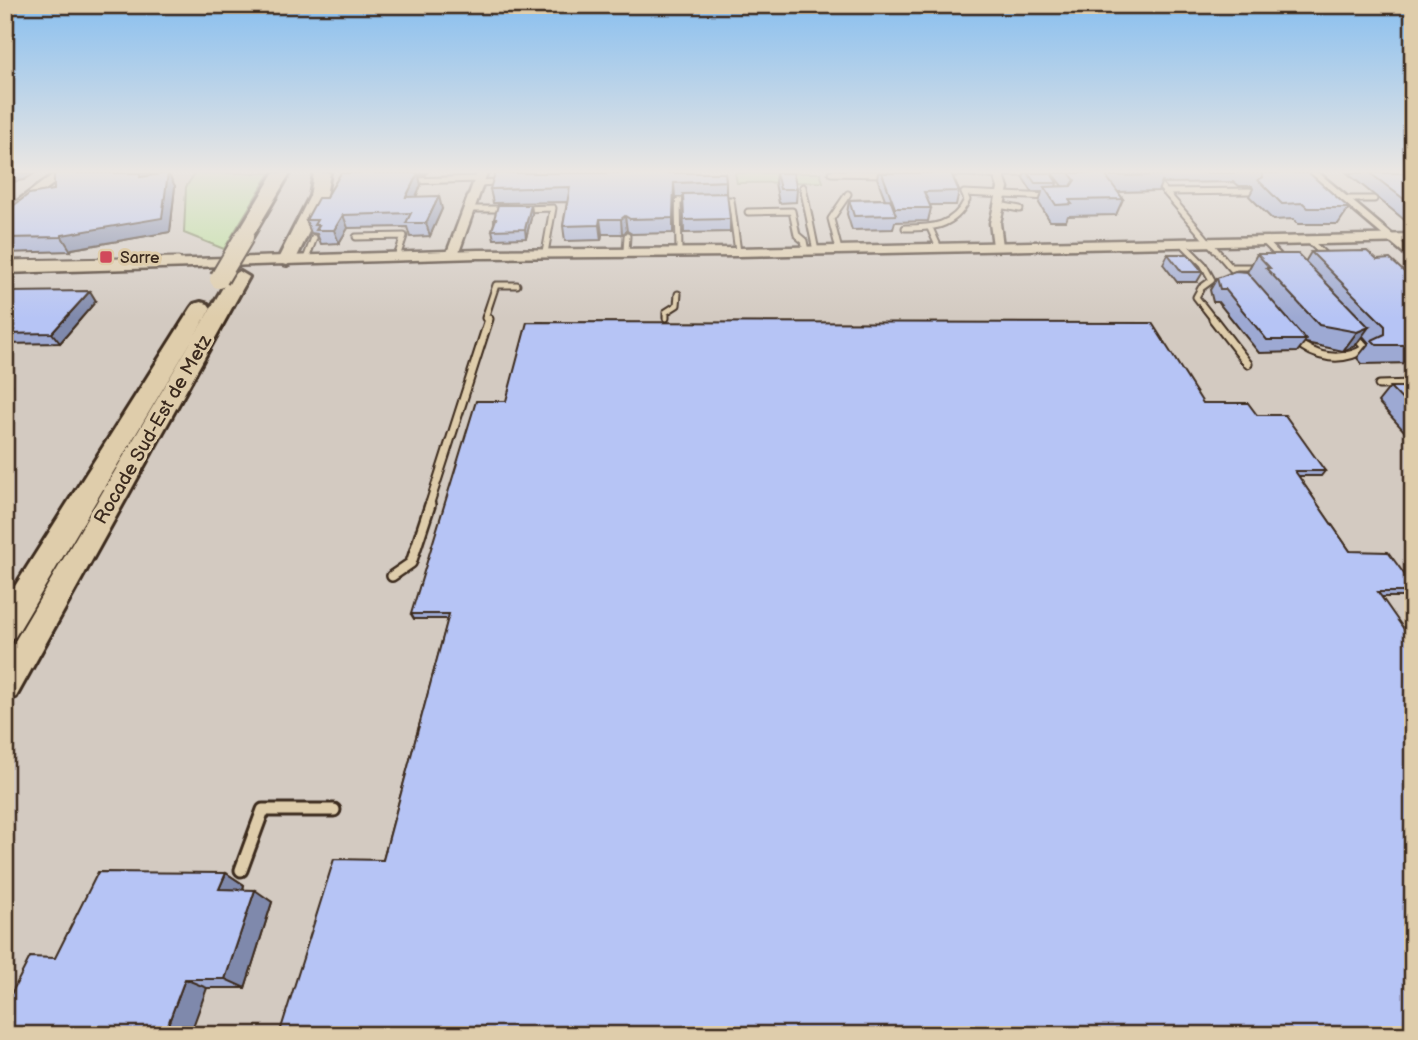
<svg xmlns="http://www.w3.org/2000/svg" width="1418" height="1040" font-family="'Balsamiq Sans',sans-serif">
<rect width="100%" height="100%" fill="#d3cac1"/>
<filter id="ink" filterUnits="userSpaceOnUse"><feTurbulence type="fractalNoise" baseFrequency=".0143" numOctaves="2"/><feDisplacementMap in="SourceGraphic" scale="14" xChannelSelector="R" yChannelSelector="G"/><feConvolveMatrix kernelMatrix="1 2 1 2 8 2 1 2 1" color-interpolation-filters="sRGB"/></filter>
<g filter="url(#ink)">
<!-- green -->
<path fill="#bbe09a" stroke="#7b855c" stroke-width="2" d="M195,173H270L224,249L184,233L186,187Z
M735,173H820L823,182L737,183Z"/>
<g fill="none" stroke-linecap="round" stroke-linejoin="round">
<defs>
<path id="service-far3" d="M831,173L886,174
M941,173H970
M970,173L1000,176
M998,173H1035
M1149,173L1240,278
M410,181L479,179
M478,183L496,182L513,173
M803,187L816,251
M1165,192L1250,191
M1345,199H1374
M719,200H731L738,252
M999,205L1020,209
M469,209H504
M521,209L553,208L545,253
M748,212L792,211L797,235L804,241L806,251
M905,228C932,228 954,227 967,200L964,193L1050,197
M930,228L939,248
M356,237L404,236L397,257
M1308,240L1329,259
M1264,241L1284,261
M1181,242L1203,264L1212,280L1201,288L1196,297L1214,320
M839,250L831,219L848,194
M626,251L627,236
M679,251L678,201H692
M306,259L314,238
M5,263L178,260
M1231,267H1259
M485,318L496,285H517
M666,318V312L677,305L678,294"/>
<path id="service-far2" d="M1213,319L1248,364
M1295,340C1316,359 1342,363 1366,348L1353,334
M1379,385L1413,384
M429,506L489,319"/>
<path id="service-far1" d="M392,576L411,563L430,505"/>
<path id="service" d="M241,870L263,810H334"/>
<path id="minor" d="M477,173H487L458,255L448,257L446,255Z
M993,173H1003L1008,188L1000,223L1003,246L998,249L993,246L990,223L998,188Z
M1309,173H1319L1413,252V261Z"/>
<path id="tertiary" d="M55,173H68L5,220V210Z
M1413,234V242L738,256L478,258L5,273V265L478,250L738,248Z"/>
<path id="trunk" d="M274,173H290L250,241H238L235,237Z
M314,173H330L326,196L296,259L287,265L280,263L278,259L310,196Z
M239,271L249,277L16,697L5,701V658L229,277Z
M201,302L208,304L211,308L15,637L5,640V602L191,308L194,304Z"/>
</defs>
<!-- service-far3 casing -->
<use href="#service-far3" stroke="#3b2a1e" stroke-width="9"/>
<!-- service-far2 casing -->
<use href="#service-far2" stroke="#3b2a1e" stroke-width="11"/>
<!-- service-far1 casing -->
<use href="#service-far1" stroke="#3b2a1e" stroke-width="14"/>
<!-- service casing -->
<use href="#service" stroke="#3b2a1e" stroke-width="17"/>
<!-- minor casing -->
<use href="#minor" stroke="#3b2a1e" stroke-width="5"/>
<!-- tertiary casing -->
<use href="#tertiary" stroke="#3b2a1e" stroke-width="5"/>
<!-- trunk casing -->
<use href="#trunk" stroke="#3b2a1e" stroke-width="6"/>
<!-- service-far3 -->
<use href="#service-far3" stroke="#dfcdab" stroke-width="5"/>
<!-- service-far2 -->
<use href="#service-far2" stroke="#dfcdab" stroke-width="7"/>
<!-- service-far1 -->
<use href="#service-far1" stroke="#dfcdab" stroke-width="9"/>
<!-- service -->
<use href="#service" stroke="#dfcdab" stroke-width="11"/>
<!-- minor -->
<use href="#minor" fill="#dfcdab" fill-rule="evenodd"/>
<!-- tertiary -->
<use href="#tertiary" fill="#dfcdab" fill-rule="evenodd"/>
<!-- trunk -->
<use href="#trunk" fill="#dfcdab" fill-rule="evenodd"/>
<defs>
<path id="trunk-bridge" d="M219,279L244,237"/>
</defs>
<!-- trunk-bridge casing -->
<use href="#trunk-bridge" stroke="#3b2a1e" stroke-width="22" stroke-linecap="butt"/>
<!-- trunk-bridge -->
<use href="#trunk-bridge" stroke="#dfcdab" stroke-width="18"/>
</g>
<!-- wall -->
<path fill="#9da9d3" stroke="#3b2a1e" stroke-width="2" d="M57,173H150L149,175L175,186L170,232L72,249L71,251L5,253V212L54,190Z
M341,173H427L426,175H418L421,185L416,197L442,209L430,236L410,237L407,227L348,228L339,243L321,244L317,234L311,233L306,220L326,198Z
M776,173H793L797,189L796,202L779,203L775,183Z
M878,173H951L959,191L956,205H930L931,208L928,221L895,222L893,229L852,230L847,214L849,200L885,199L877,178Z
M1025,173H1051L1057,183L1056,187L1062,186L1052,173H1309L1349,208L1338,224H1298L1293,219L1273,220L1249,196L1253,189L1252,186H1239L1234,182L1164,183L1162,181L1158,191L1118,192L1123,199L1116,215L1068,216L1066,221H1050L1039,203L1042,192H1032L1023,178Z
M1347,173H1413V222H1407Z
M726,181V193L730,219V232L684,233L683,197H675L673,233L632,234L627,231L622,234H602L601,240L565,241L563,226L567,202L493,203L490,189Z
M531,205L532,214L526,238L494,239L492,230L494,223V219Z
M1311,252L1377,260L1413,280V363L1362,364L1357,358L1369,343L1363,336L1355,346L1343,351L1306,343L1305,342L1297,352L1259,353L1218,302H1213L1210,290L1217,278L1247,272L1257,254L1305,262Z
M1168,254L1203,272L1197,282H1177L1163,264Z
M5,289L15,292L96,301L60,343L5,344Z
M1390,387H1413V441L1378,402Z
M1203,403L1257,415L1325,471L1321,476H1298L1350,551L1413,586V596L1411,597H1381L383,860L448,619H414L411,614Z
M226,873L244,885L243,890L272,902L245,988H207L55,958Z"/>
<!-- shaded-wall -->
<path fill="#7f89ac" stroke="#3b2a1e" stroke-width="2" d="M13,173H35L24,180L5,183V174Z
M140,173H150L147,190L140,177Z
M168,173L175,186L170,232L72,249L71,251L62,237V235Z
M418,173L421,185L410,210L406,197Z
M674,183L675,197L673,233V218Z
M439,196L442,209L430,236L426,223Z
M531,205L532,214L526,238L525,229Z
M343,215L348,228L339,243L334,230Z
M625,216L627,231L622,234L621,219Z
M600,219L602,234L601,240L599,225Z
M90,291L96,301L60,343L52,333Z
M1369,327L1355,346L1343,351L1357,332Z
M5,377L12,385L5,393Z
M226,873L244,885L239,902L219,889Z
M255,890L272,902L245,988L225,979Z
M185,979L207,988L190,1035H164Z"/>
<!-- building -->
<path fill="#b6c4f5" stroke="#3b2a1e" stroke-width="2" d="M57,173H140V177L168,173L162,218L62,235V237L5,238V212L29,194L54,190V175Z
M341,173H418L406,197L439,196L426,223H406L411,213L343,215L334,230H316L319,225H314L317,220H306L318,198H326Z
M495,173H725L726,181L674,183L673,218L630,219L625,216L621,219H600L599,225L563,226L570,187L490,189Z
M776,173H793L797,189H780Z
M882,173H951L959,191L924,192L931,208H895Z
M1028,173H1051L1057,183H1035Z
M1069,173H1163L1165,175L1106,176L1123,199L1069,200L1072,204L1056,205L1044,187L1071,186L1075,180Z
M1261,173H1309L1349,208H1308L1303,203L1282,204L1258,180L1263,177Z
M1370,173H1413V206Z
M727,193L730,219L684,220L683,194Z
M890,199L896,215L854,216L849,200Z
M498,205H531L525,229L492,230L496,219H494Z
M1367,251L1377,260L1390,259L1413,280V345H1377L1372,340L1385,334V326L1311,252Z
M1168,254H1188L1203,272H1182Z
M1257,254H1298L1369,327L1357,332L1319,325L1266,268H1270Z
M1235,271L1247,272L1306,340H1267L1225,289H1220L1217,278Z
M5,289H12L9,292L90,291L52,333L5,334Z
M527,322L1152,323L1203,403H1248L1257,415H1285L1325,471H1295L1350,551L1388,552L1413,586V592H1378L1413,642V1035H279L334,859L383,860L449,614H411L476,401H506Z
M1390,387H1413V411Z
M98,872L226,873L219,889L255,890L225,979H185L164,1035H5V1006L30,957L55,958Z"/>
</g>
<!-- sky -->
<linearGradient id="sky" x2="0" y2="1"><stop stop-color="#89bfef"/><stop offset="0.54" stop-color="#ebe7e3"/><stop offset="1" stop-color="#ebe7e3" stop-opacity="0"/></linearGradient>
<rect width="1418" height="318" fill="url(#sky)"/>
<!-- markers -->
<rect fill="#d1495b" stroke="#dfcdab" stroke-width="2.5" x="99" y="250" width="14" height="14" rx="3.5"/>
<g text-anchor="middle" stroke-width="6" stroke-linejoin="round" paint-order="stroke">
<!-- far-poi labels -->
<g font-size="16" fill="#3b2a1e" stroke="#dfcdab" text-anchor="start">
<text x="120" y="263">Sarre</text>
</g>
<!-- street labels -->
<g font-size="19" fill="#3b2a1e" stroke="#dfcdab">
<text transform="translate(152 429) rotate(-60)" y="7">Rocade Sud-Est de Metz</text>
</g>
</g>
<!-- margin -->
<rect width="1418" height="1040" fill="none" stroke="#dfcdab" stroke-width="28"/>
<rect x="14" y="14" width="1390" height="1012" fill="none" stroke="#3b2a1e" stroke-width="2.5" filter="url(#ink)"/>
</svg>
